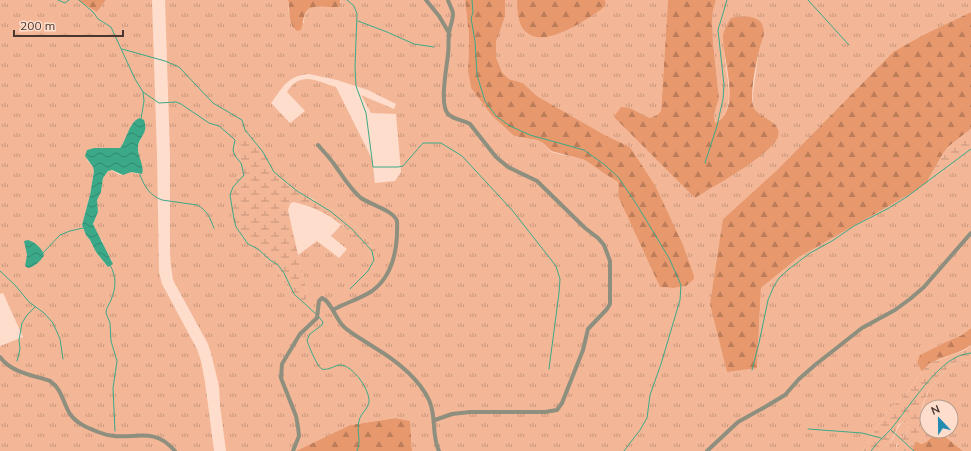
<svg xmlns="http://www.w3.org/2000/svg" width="971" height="451" font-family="Mulish,sans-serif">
<defs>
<pattern id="grass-tufts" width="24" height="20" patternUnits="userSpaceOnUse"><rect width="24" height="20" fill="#f3b797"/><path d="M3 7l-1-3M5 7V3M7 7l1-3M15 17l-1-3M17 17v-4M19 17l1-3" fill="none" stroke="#c7967c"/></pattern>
<pattern id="forest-firs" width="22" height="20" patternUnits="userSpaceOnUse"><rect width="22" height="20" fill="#e7986d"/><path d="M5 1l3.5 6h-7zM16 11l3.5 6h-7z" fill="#bd7d5a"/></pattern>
<pattern id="wetland-marsh" width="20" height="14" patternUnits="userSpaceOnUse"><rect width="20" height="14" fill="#f3b797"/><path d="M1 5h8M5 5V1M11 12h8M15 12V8" fill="none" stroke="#c7967c"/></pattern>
<pattern id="water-waves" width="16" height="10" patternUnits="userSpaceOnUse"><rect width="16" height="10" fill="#3ba988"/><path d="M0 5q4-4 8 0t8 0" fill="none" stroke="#338a70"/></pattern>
</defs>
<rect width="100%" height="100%" fill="#fdc"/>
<!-- grass -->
<path fill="url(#grass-tufts)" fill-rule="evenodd" d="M0,0H77L97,12L106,0H152L157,155L159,272L162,284L197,349L201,361L205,382L214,451H0V346L23,337L3,293L0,294ZM132,124H145C146,132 142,136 139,143C136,150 140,159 142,166L138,174L131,172L120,175L111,170L108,171L103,178L101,191L96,200L98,212L93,224L99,238L102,240L107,254L112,261L108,267L96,252L90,240L86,235L82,225L90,195L94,171L93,167L87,160V150L94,148H120L126,138Z
M165,0H288L289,14L304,23C304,20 304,16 306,13C311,3 327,6 336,7L341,2L340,0H465L469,36L468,72L471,88L492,116L514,136L537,140L543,143L551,152L585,160L605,174L618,182L620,187L619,191L660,287L674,288L686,286L667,212L655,185L630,147L603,134L537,96L523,83L509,79L502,72L496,57V42L505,17V0H517L518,14L525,31L606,3L605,0H668L661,111L657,115L650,118L630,108L695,198C722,182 748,165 772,145L764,118L757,113L753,106V93L759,48L723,37C724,47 725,58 726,68C729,86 734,113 715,123L714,115L719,98L713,42L712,15L716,0H971V12L923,35L893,52L777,170L723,219L757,368L761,288L799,257L917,190L965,156L971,154V328L962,335L934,348L917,363L922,372L908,391L886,413L862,451H412L410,421L396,418L350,425L296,451H226L220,406L219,386L212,357L208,344L173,280L171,266L170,253V155ZM309,74L337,80L368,90L396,104L394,109L361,95L371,113L396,114L401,172L395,181L375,183L372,159L336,87C317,81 300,70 287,92L305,111L290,123L271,103C284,86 287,76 309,74ZM235,144L276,174L280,179L302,195L313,199L323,207L337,211L344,216L356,227L372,245L375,260L356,237L341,225L331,236L347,249L339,258L317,241L298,255L308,297H293L276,267L241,236L236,179L242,174V163Z
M962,360L971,361V451H963L938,431C930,435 932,441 921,444L916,441C922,411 921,394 944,372C950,366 954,362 962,360ZM927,407H951V431H927Z
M903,422L908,423L909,429L896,445L897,451H876C881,447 889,444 893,439C897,432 896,427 903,422Z"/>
<!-- forest -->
<path fill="url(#forest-firs)" d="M77,0H106L97,12Z
M288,0H340V6C330,10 311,1 305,14C303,18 303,25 301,30L297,31C288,24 290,10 288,0Z
M465,0H505V17L496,42V57L502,72L509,79L523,83L537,96L603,134L630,147L655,185L683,245L694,276V279L686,286L674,288L660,287L619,198C617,193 620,188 618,182L605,174L585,160L551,151L543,143L537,140L514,136L492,116L471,88L468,72L469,36Z
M517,0H605L606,3L603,8C586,20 545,49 526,32C518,26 517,9 517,0Z
M668,0H716L712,15L713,42L719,98L714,115L715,123C742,111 723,60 723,38C723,31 727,24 731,18C741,16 760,14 763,27C766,35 760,43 759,51C756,63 750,93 753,105C756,119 783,120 778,137C772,154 711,188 695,198L614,117L621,107L630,108L650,118L657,115L661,111Z
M971,12V129L948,147L929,178L928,182L917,190L799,257L761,288L757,368L727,372L710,304L723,219L777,170L893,52L923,35Z
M971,328V345C956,357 933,356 922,372L917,363L920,355L944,343L962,335Z
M396,418L410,421L412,451H296L350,425Z
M938,431L963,451H913V447L916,441L921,444C932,441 930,435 938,431Z"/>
<!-- wetland -->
<path fill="url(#wetland-marsh)" d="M971,129V154L965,156L928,182L929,178L943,153L948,147Z
M247,130L260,145L280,179L302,195L316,201L323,207L337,211L344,216L356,227L372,245L377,252V257L375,260C353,232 329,209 293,202L290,204L288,210L291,224L308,297L303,301L299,303L293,297L276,267L241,236L231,217L230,189L236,179L242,174V163L235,144L244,131Z
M971,345V361C957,359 954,362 944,372C933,383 924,395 921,411C919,423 920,436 913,447V451H897C895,441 904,437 909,429L908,423L903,422L898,425L893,438L889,443L876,451H862L886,413L908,391L928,364L965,350Z"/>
<!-- water -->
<path fill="url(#water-waves)" d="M140,118L144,120C149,134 139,136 138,147C137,156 145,166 142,174L131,172L123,175L112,170L108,171L103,178L101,192L97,200L98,212L93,224L113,264L108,267L96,252L90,240L86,235L82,225L90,195L94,171L93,167L85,156L87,150L94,148H120C127,140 129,121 140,118Z
M28,240C35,242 42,248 44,255C41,261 34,267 28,268L25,266L27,255L24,241Z"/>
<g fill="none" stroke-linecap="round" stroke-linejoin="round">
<!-- stream -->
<path stroke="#3ba988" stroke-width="1" d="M58,0L65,3L69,0
M79,0L93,12L98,19L111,27L135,79L143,92L159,103L176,102L181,104L209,123L219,126L233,138L235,140L233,150L235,156L241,163L244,175L233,187L230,195L234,219L236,227L248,244L258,249L270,260L278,265L284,273L294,294L316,314
M347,0L354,6L357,14L355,67L356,86L366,113L373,167H398L403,166L423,143H441L462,156L512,210L556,266L560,279L559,293L549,369
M472,0L473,13L471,18L475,41L477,75L485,101L496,116L510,126L530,135L584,150L605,165L619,178L637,205L669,258L681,285L680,300L661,364L650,395L647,418L640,430L624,451
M808,0L849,45
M358,21L387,32L414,44L434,47
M122,49L165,61L179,67L213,103L242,120L245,130L263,152L274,172L297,191L330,211L352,229L372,251L374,260L368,271L350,289
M141,119L144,101L143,92
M705,163L717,126L723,99L724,85L718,30L727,0
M140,175C145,187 149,195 162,200L197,205C207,210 210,218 214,228
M43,253L60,235L70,231L83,228
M110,265C117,277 116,288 111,300C109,305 106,308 106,313L110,323L111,341L117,361L113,388L115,431
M0,271L15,285L29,302L44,313L53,323L60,339L63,359
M319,317L323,322L322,325L310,334L307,340C308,345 318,368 322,369C328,371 335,365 340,365C353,365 370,390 369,402C368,409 360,414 359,421C356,431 362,441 357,451
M17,361L20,349L19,340L22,323L27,315L35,307
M752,370L759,343L768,300L774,286L779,278L789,269L810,253L832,241L854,226L889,208L908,196L971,149
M808,429L862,433L881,438
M891,430L914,451
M871,451C877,442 885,436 892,428C907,409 933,370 953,359C959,355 965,354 971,353"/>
<!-- minor -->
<path stroke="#8e8f7e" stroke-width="4" d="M426,0L439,16L449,33
M318,145C323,151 329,157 334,164C342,175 350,189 361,198C371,205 393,210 397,221C398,246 394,275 372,291C360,299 345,303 333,310
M0,357C12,373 32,375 50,381C62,389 63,403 70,414C77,424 88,428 98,432C129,445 150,422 175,451
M435,420L452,414L470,412H545L557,410L562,403L583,350L588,329L607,309L610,304V261L604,245L598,238L585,228L537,181L508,167L496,157L470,124C464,120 454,120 448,114C439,104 447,67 448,54C449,48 448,41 449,35C449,28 453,21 453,14C453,10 449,4 448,0
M293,451L299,436L298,427L296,416L281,378L282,364L300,334L317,318L319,301L322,298C331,301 336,320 344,327C352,334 363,340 372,346C394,359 418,377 429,400C437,418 431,434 439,451
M707,451L738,422L765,407L785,395L799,379L815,365L862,328L895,310L910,299L924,287L971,233"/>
</g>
<!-- north arrow -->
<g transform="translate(939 419) rotate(338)"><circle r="19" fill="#ffddcc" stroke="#b59b8d"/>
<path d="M0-3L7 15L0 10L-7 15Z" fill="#228bb2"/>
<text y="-6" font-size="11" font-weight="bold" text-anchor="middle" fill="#47372e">N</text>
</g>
<!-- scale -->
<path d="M14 30v6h109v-6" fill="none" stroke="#47372e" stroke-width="2"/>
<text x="20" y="30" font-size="12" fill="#47372e" stroke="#ffddcc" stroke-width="3" paint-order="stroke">200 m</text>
</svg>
